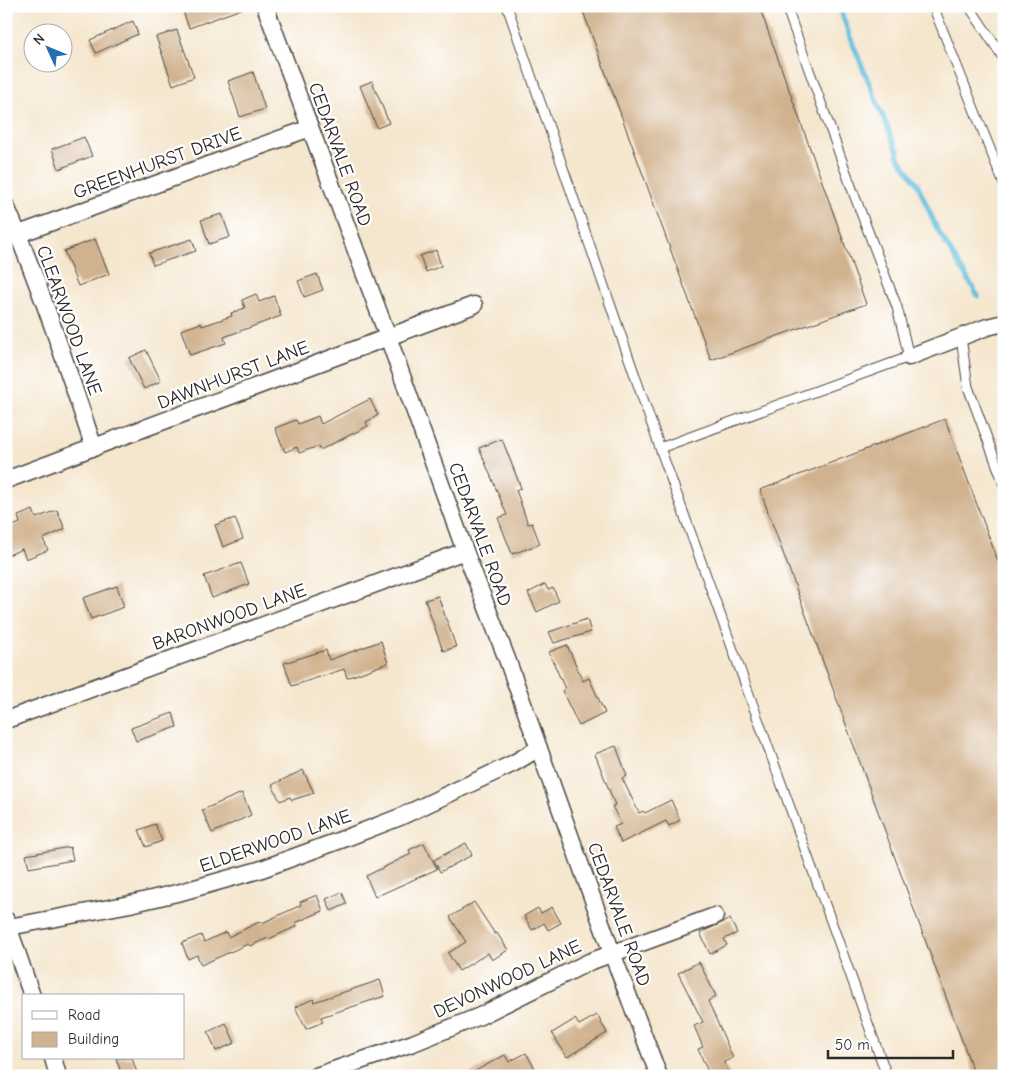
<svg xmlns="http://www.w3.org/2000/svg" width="1010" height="1082" font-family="'Comic Neue',sans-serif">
<rect width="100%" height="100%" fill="#fff"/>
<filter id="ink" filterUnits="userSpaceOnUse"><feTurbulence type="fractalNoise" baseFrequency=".02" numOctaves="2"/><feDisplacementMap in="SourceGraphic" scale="10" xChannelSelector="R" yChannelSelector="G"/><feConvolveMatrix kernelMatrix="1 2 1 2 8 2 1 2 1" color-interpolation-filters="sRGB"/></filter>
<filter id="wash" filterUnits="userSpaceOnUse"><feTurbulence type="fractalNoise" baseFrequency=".0096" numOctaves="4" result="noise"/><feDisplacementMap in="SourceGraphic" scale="20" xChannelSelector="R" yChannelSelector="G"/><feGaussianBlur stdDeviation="1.12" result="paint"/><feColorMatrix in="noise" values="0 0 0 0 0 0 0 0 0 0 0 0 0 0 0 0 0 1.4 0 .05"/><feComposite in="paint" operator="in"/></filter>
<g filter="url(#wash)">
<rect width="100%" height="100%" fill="#f5e6ce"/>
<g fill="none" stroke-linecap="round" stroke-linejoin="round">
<!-- stream -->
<path stroke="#5dbbdb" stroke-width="5" d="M839,6L850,37L896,148L899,151L897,155L917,183L937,229L978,296"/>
</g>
<g id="blocks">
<!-- building -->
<path fill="#d1b28e" d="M181,6H244V8L189,28Z
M581,6H759L866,304L711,360Z
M133,21L138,34L96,53L90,40Z
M177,30L194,77L173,85L156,37Z
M253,72L265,109L240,117L228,81Z
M372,81L389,123L377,128L360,86Z
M84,137L92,156L59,169L52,149Z
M222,214L230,237L209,244L201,220Z
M95,239L109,274L78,286L64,251Z
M192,239L196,251L153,265L149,253Z
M436,250L441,266L426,272L420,256Z
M317,274L323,290L304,297L298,281Z
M256,294L259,302L274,296L281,316L224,337L226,343L190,355L181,330L201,323L202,326L232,316L231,313L245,308L242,300Z
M146,350L161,381L144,389L129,358Z
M370,399L378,415L366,422L368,426L320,450L319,446L299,453L297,447L285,452L275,428L296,420L298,424L318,416L321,424Z
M945,419L1004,577V1076H975L760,490Z
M502,439L521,488L516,490L528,524L532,523L540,544L512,554L498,518L507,515L479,448Z
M33,510L36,518L57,510L65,529L43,539L48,550L26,559L22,549L6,556V529L20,523L18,516Z
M235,518L243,539L223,547L215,525Z
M241,563L249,584L212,598L204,576Z
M545,584L548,590L553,588L559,601L537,612L528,593Z
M117,586L124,607L91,619L83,598Z
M438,596L456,647L443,651L425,600Z
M587,619L591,632L554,643L549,632Z
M381,641L388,663L347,678L344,669L292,686L284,663L326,650L329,660Z
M567,645L583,681L589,678L605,713L579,726L562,691L565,689L549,652Z
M173,713L177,727L136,741L131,728Z
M616,746L627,776L622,778L639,813L643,811L645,813L671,800L680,820L669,826L666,821L621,843L614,827L621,824L612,806L615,805L595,754Z
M303,770L314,793L292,800L290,797L280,801L272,785Z
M242,793L251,815L212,833L202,810Z
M155,824L162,841L146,847L139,830Z
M424,843L437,869L375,897L366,876L411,854L409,850Z
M466,843L472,855L440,872L434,860Z
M70,847L73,860L29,868L26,855Z
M342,892L347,904L331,911L326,899Z
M317,895L323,911L295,923L297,926L269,939L268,938L250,946L248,944L201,965L197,955L188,959L182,943L201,935L204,942L226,932L228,937L261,921L262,923L301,905L300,902Z
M474,902L495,934L497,933L508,950L492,960L488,953L459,971L448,953L466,942L450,917Z
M552,907L561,923L548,930L544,923L532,930L524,916L538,908L541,913Z
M730,919L737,933L724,939L727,945L710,954L700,933Z
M699,962L716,996L708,1001L733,1058L724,1062L730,1076H710L698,1049L703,1047L694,1026L703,1022L678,973Z
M380,980L385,996L321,1017L323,1022L306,1029L295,1007L313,999L314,1002Z
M597,1015L607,1033L567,1057L552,1033L575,1019L579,1025Z
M226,1023L235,1043L216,1051L208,1032Z
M526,1053L537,1072L530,1076H466L505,1055L509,1062Z
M116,1058H132L138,1076H122Z"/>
</g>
</g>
<g filter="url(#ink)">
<use href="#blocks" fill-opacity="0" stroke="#494743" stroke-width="1"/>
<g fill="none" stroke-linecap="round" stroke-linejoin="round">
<defs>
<path id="service" d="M507,6L660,448L887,1076
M933,6L1004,184
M969,6L1004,59
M961,337L968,387L1004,484
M660,448L909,357L897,307L855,197L786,6"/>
<path id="minor" d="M265,6L388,337L465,551L507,659L612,953L659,1076
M6,206C40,285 67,367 94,448
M19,234L310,128
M909,357L987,327L1004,323
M6,480L474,305
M6,720L465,551
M6,920L32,996
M9,927L130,904L181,892L259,870L346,838L400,817L514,763L539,748
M53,1058L58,1076
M316,1076L413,1043L480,1016L589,962L715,916"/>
</defs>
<!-- service casing -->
<use href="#service" stroke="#494743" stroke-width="11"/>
<!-- minor casing -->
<use href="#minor" stroke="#494743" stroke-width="19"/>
<!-- service -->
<use href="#service" stroke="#fff" stroke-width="9"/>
<!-- minor -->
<use href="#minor" stroke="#fff" stroke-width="16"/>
</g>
</g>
<g text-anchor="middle" stroke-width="4.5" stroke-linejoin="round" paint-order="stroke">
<!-- street labels -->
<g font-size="19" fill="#2b2b2b" stroke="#fff">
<text transform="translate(341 154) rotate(70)" y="7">CEDARVALE ROAD</text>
<text transform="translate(157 162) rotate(-20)" y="7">GREENHURST DRIVE</text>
<text transform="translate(70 320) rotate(70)" y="7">CLEARWOOD LANE</text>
<text transform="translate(233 374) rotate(-21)" y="7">DAWNHURST LANE</text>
<text transform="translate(481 534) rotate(70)" y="7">CEDARVALE ROAD</text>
<text transform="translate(229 616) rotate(-20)" y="7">BARONWOOD LANE</text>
<text transform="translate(275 840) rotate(-19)" y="7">ELDERWOOD LANE</text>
<text transform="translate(620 914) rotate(70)" y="7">CEDARVALE ROAD</text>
<text transform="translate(507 978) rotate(-25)" y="7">DEVONWOOD LANE</text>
</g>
</g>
<!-- margin -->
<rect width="1010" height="1082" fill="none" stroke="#fff" stroke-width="25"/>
<!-- legend -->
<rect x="22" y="994" width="162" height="65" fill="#ffffff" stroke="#aaaaaa"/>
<rect x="32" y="1011" width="25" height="8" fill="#ffffff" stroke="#aaaaaa"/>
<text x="68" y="1020" font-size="15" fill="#2b2b2b">Road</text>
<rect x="32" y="1032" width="25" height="15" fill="#d1b28e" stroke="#aaaaaa"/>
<text x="68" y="1044" font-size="15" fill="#2b2b2b">Building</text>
<!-- north arrow -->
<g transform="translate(48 48) rotate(314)"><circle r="24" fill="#ffffff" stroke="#aaaaaa"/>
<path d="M0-4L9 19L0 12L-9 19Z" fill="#1f6fb2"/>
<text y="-8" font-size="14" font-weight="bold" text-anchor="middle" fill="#2b2b2b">N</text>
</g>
<!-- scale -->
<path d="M828 1050v8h125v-8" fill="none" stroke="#2b2b2b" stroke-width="2.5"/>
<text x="835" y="1050" font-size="15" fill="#2b2b2b" stroke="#ffffff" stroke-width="4" paint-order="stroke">50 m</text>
</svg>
